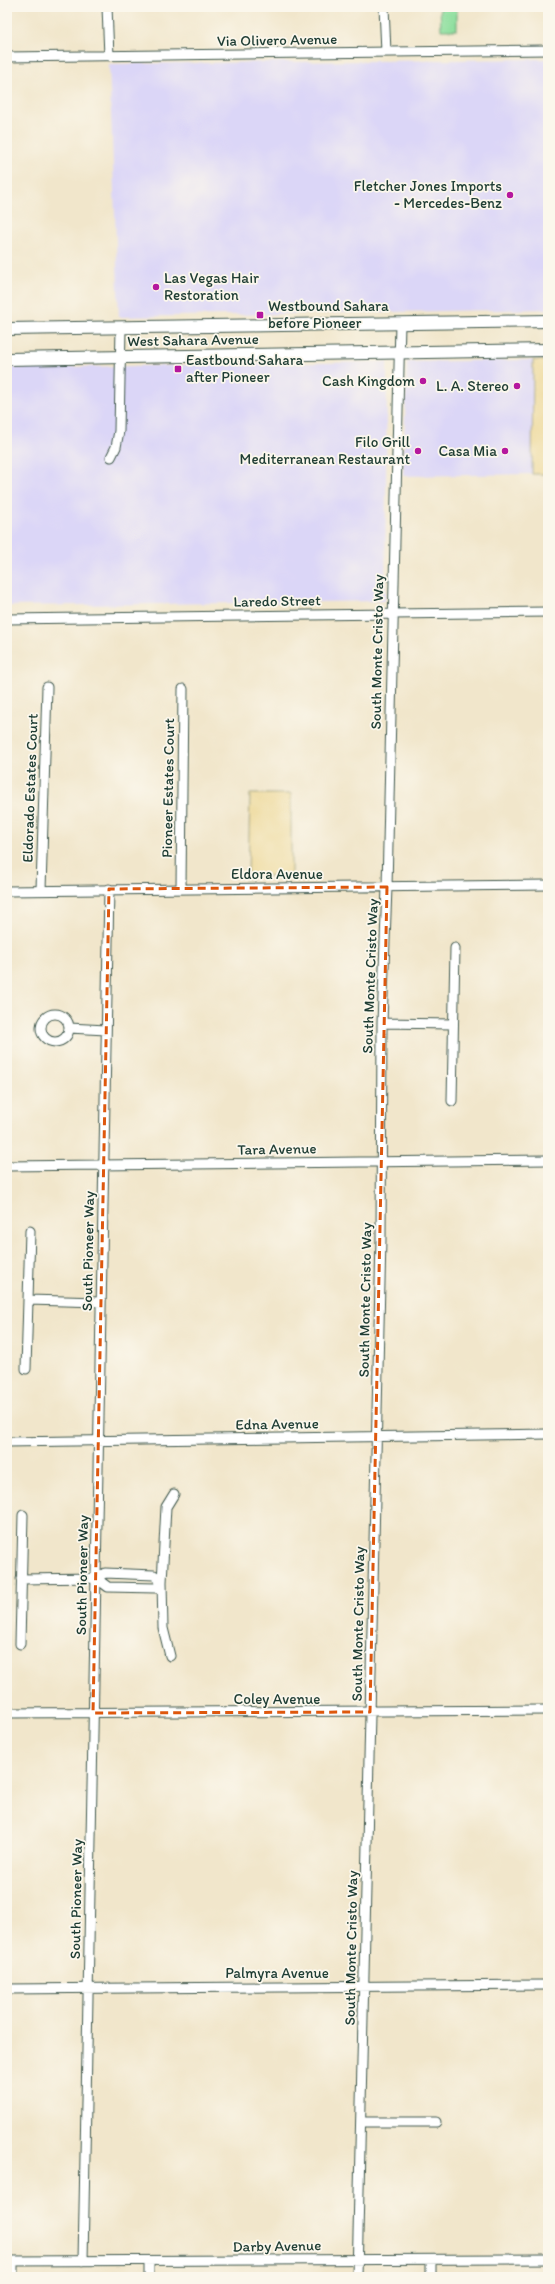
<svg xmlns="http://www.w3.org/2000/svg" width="555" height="2284" font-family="Itim,sans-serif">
<rect width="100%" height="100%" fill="#fbf7ec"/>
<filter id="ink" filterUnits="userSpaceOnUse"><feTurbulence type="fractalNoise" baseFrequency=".025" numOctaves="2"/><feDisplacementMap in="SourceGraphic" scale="8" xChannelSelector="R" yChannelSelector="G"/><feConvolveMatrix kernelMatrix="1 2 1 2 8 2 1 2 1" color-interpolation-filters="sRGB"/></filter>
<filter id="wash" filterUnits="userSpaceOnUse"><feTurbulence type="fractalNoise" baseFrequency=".012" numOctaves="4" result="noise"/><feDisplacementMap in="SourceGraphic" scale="16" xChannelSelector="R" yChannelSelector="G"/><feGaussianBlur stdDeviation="0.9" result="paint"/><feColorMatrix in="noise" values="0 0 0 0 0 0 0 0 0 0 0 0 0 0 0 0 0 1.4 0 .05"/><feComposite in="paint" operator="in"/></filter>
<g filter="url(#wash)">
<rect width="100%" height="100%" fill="#f1e6cb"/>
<!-- built -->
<path fill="#dbd6f7" d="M548,59V309L119,317L109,64Z
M533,360L532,474L403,476L407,362Z
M387,362L385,601L7,606V368Z"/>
<!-- green -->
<path fill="#8edf9e" stroke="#568e69" d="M440,7H457V30H441Z"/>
<!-- sand -->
<path fill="#eeda9e" stroke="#868c69" d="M533,360L548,361V474H532Z
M250,794H291V876H248Z"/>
</g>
<g filter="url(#ink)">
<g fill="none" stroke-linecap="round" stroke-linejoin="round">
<defs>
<path id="minor" d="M107,7L109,56
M384,7L386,52
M7,57L548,50
M111,457L116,447L119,431L121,327
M7,619L548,612
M181,888L183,689
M41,890L47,687
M7,891L548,885
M41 1028a14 14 0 1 1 28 0a14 14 0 1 1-28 0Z
M382,1023L453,1024
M69,1028L106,1030
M452,1101L455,948
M7,1166L548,1160
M28,1300L101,1302
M26,1369L30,1231
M7,1442L548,1434
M21,1579L96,1578L105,1573L154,1575L162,1582L156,1588L108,1587L96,1578
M20,1644L23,1515
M170,1656L163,1628L162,1582L166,1507L174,1494
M7,1713L548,1710
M7,1989L548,1985
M361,2122H436
M7,2261L548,2259
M83,2261L109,889
M13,2277V2261
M149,2277V2261
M357,2277L381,1239L382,1023L387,887L400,323
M431,2277V2260"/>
<path id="major" d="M7,329L548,321
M7,359L548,350"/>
</defs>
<!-- minor casing -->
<use href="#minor" stroke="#3e564b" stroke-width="11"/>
<!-- major casing -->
<use href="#major" stroke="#3e564b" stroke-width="14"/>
<!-- minor -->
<use href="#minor" stroke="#fff" stroke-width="9"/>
<!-- major -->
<use href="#major" stroke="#fff" stroke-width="12"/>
</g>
</g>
<!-- marked area -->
<path fill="none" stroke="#de580e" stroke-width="3" stroke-dasharray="8 5" stroke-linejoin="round" d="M387,887L370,1712L93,1713L109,889Z"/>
<!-- markers -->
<g fill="#b5179e" stroke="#fbf7ec" stroke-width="1.5">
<circle cx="510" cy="195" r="4"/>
<circle cx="156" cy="287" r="4"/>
<rect x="256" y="311" width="8" height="8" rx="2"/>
<rect x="174" y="365" width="8" height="8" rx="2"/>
<circle cx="423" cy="381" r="4"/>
<circle cx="517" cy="386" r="4"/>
<circle cx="418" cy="451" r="4"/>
<circle cx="505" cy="451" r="4"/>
</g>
<g text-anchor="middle" stroke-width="3.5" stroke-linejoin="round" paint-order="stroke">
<!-- street labels -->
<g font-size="15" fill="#1f3d34" stroke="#fbf7ec">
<text transform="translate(277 40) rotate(-1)" y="5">Via Olivero Avenue</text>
<text transform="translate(193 340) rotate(-1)" y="5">West Sahara Avenue</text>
<text transform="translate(277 601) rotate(-1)" y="5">Laredo Street</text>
<text transform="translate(377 652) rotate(-89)" y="5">South Monte Cristo Way</text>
<text transform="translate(30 788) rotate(-88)" y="5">Eldorado Estates Court</text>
<text transform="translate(168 788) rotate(-89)" y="5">Pioneer Estates Court</text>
<text x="277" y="879">Eldora Avenue</text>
<text transform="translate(370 976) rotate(-88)" y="5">South Monte Cristo Way</text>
<text transform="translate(277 1149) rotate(-1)" y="5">Tara Avenue</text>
<text transform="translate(88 1251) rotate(-89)" y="5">South Pioneer Way</text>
<text transform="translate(365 1300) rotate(-89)" y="5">South Monte Cristo Way</text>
<text transform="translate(277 1424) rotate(-1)" y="5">Edna Avenue</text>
<text transform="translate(82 1575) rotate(-89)" y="5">South Pioneer Way</text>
<text transform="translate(358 1624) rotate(-89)" y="5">South Monte Cristo Way</text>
<text x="277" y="1704">Coley Avenue</text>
<text transform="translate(76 1899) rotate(-89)" y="5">South Pioneer Way</text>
<text transform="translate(351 1948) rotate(-89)" y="5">South Monte Cristo Way</text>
<text x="277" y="1978">Palmyra Avenue</text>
<text transform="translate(277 2246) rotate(-1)" y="5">Darby Avenue</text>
</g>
<!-- poi labels -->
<g font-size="15" fill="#1f3d34" stroke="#fbf7ec" text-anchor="end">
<text x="502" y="191">Fletcher Jones Imports<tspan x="502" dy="17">- Mercedes-Benz</tspan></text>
<text x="164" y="283" text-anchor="start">Las Vegas Hair<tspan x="164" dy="17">Restoration</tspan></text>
<text x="268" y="311" text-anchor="start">Westbound Sahara<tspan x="268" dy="17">before Pioneer</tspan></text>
<text x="186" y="365" text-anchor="start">Eastbound Sahara<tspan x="186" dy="17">after Pioneer</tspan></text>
<text x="415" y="386">Cash Kingdom</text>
<text x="509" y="391">L. A. Stereo</text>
<text x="410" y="447">Filo Grill<tspan x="410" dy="17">Mediterranean Restaurant</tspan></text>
<text x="497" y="456">Casa Mia</text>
</g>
</g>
<!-- margin -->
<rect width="555" height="2284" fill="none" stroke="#fbf7ec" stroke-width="24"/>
</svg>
